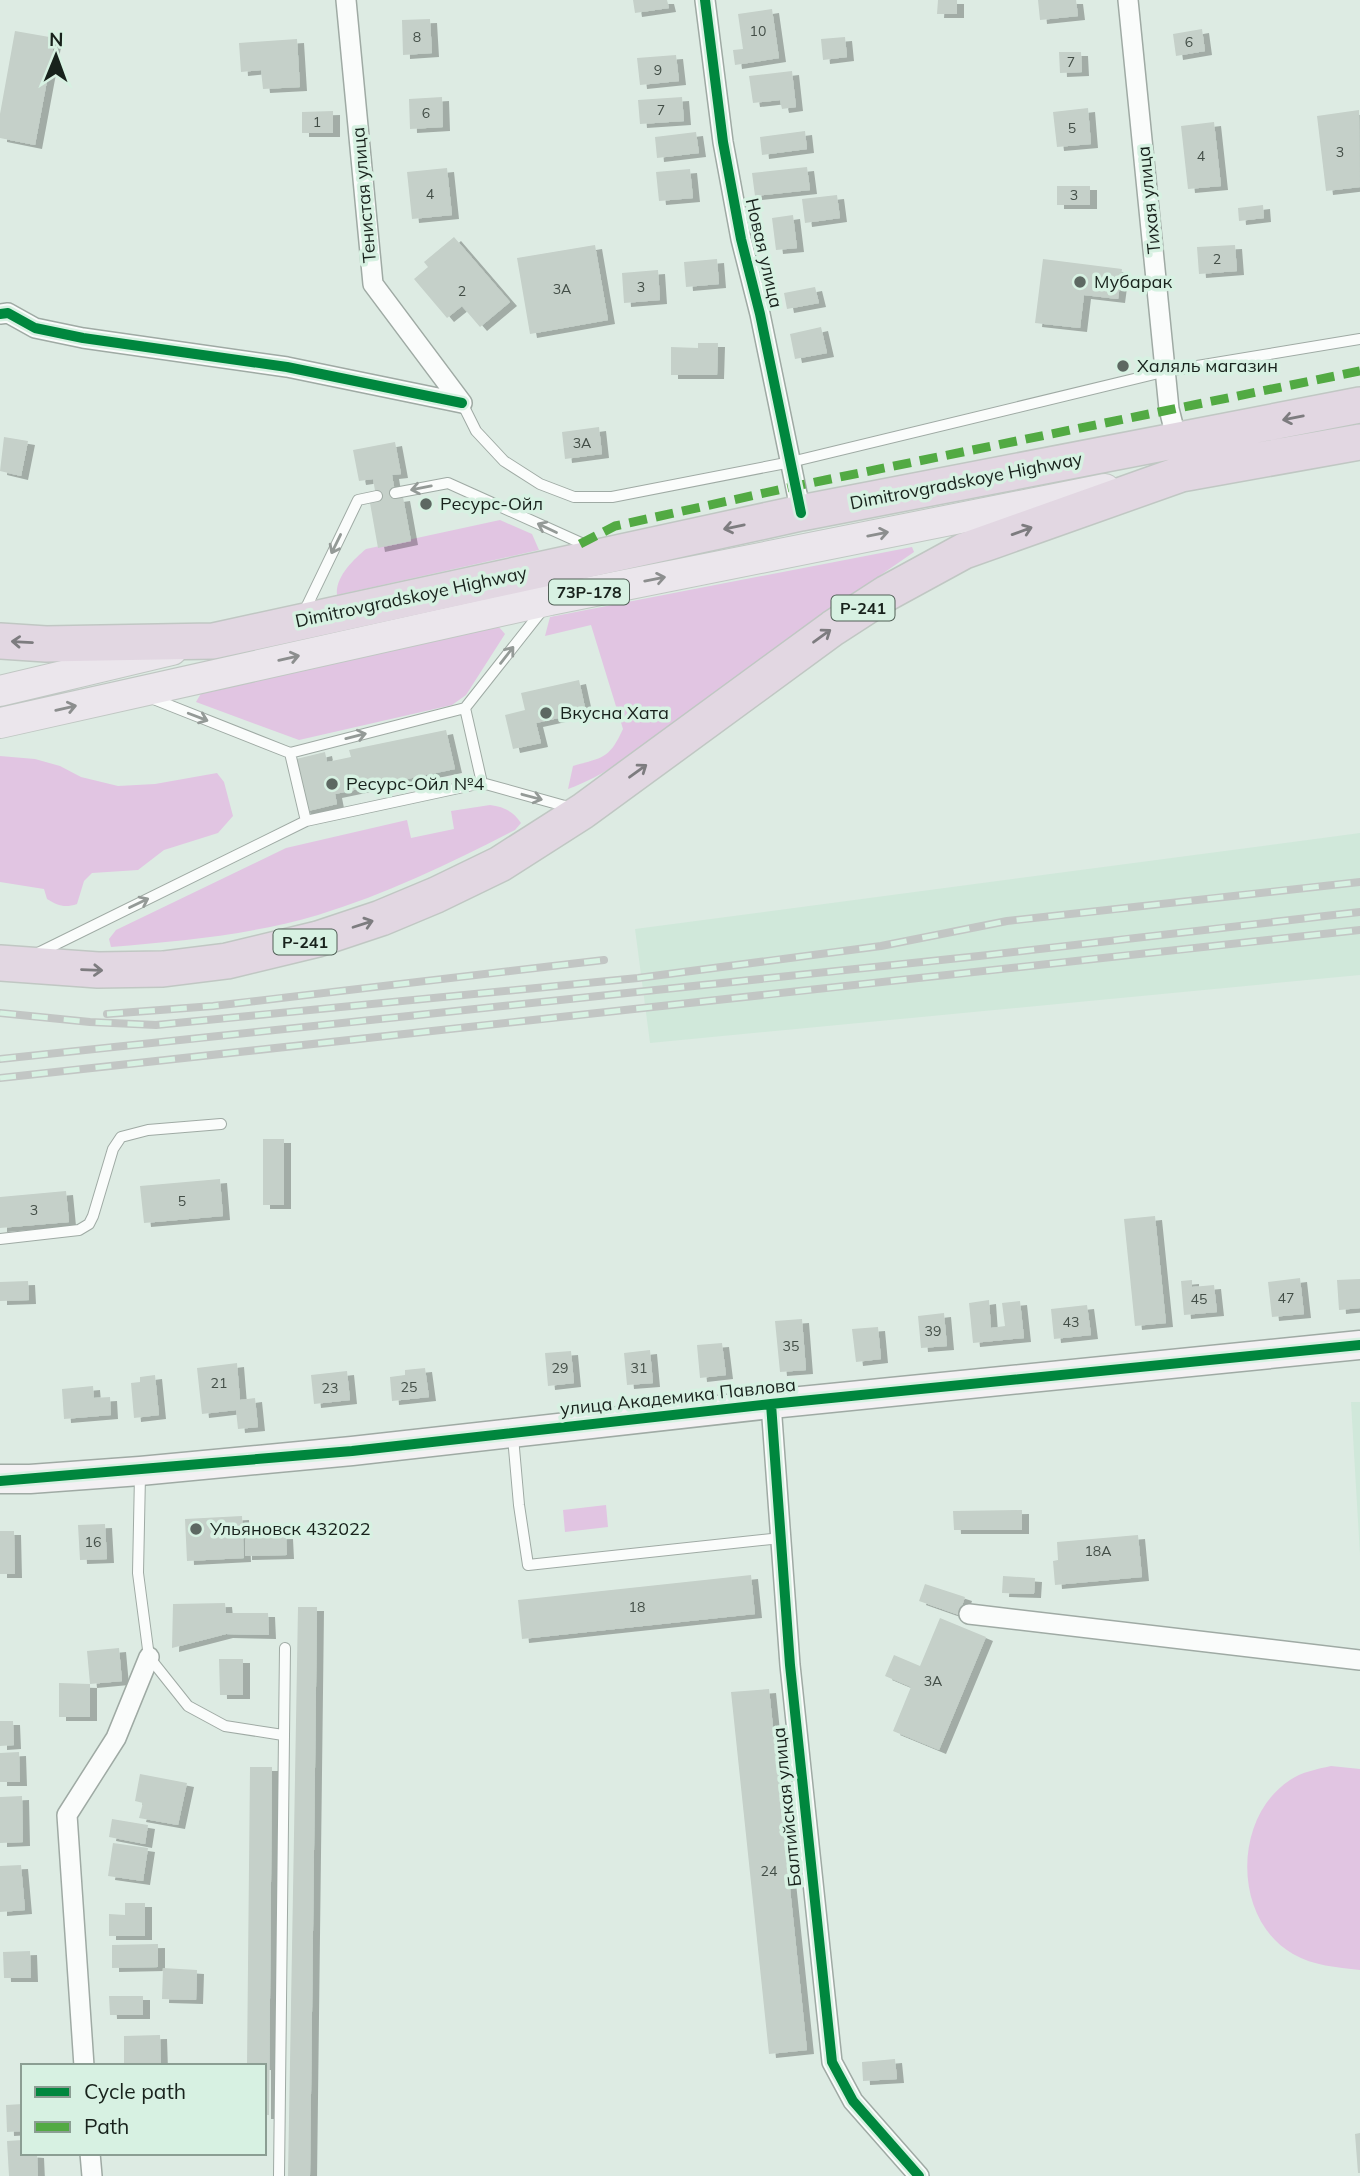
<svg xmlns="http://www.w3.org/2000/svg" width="1360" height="2176" font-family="Mulish,sans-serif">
<defs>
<filter id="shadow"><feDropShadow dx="7" dy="4" stdDeviation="0" flood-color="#0004"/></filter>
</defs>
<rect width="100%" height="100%" fill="#ddebe3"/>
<!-- built -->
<path fill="#d0e8da" d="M1360,833V975L650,1043L635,929Z
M1360,1402V1555L1351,1402Z"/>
<!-- green -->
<path fill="#e1c5e2" d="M500,520L532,534L539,550L337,595C335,577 354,559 366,549Z
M912,547L914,552C844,600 774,649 705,699C662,730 618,771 568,789L573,766C604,757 609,759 623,729L591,625L545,636L550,617Z
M499,627L505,634L466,695L452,705L299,740L196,702L203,690Z
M0,756L35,759L60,766L81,777L118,786L155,784L217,773L224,782L233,816L218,833L164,850L138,870L92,873L84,881L77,904C65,908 58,906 47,899L44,889L0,882Z
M490,805C504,807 513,811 521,823L515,830C451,863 387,894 318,915C250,935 181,941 111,947L109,939L116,930L286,848L407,820L411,838L454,829L451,811Z
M606,1505L608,1527L565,1532L563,1510Z
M1331,1766L1360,1769V1970C1336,1967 1314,1966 1293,1954C1233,1920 1232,1818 1290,1780C1302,1772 1317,1769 1331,1766Z"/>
<!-- building -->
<path fill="#c5d0c9" filter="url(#shadow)" d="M633,0H667L669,8L635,13Z
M938,0H957V14H937Z
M1038,0H1076L1078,16L1040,20Z
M772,9L779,58L735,65L733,50L743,49L738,14Z
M430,19L432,53L403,55L402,20Z
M1202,29L1205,51L1176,56L1173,34Z
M15,31L55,38L35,145L0,138V114Z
M845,37L847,57L823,60L821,39Z
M297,39L300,87L263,89L261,70L241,72L239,43Z
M1059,52H1081L1082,72L1060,73Z
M676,55L679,81L640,85L637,58Z
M792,71L796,107L782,109L780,100L753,103L749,76Z
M442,97L443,127L410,129L409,99Z
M682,97L684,121L640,124L638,100Z
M1088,108L1091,144L1057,147L1053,112Z
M1359,110L1360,187L1326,191L1317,116Z
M333,111V133H302V112Z
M1214,122L1221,186L1188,189L1181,126Z
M805,131L807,149L762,155L760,137Z
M696,132L699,153L657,158L655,137Z
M807,167L810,190L755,196L752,173Z
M447,168L452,215L412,219L407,172Z
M690,169L693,198L659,201L656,172Z
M1057,186H1090V205H1057Z
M837,195L840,218L805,223L802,199Z
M1263,205L1264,218L1239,221L1238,208Z
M793,215L797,248L776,250L772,218Z
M454,237L510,302L480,327L462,306L447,318L414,279L428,267L424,262Z
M595,245L608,320L530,334L517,258Z
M1235,245L1237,271L1199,274L1197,247Z
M717,259L719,284L686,287L684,262Z
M1043,259L1122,269L1118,299L1084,295L1080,328L1035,323Z
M658,270L660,300L624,303L622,273Z
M815,287L819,303L787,309L784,293Z
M821,327L827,353L795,359L790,334Z
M698,343H718L717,375H671V347L698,348Z
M599,427L602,454L565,459L562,432Z
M4,437L28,441L21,476L0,471Z
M395,442L401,474L392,475L396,498L403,497L411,541L378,548L370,503L377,502L373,479L359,481L353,450Z
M579,680L586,712L536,723L541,743L513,749L505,715L525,710L521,693Z
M446,730L455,769L335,794L337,804L304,812L292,760L325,752L327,762L351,757L349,750Z
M263,1139H284V1205H263Z
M220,1179L223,1216L144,1223L140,1186Z
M66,1191L69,1222L0,1228V1197Z
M1155,1216L1166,1323L1135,1326L1124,1219Z
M1300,1278L1304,1314L1272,1317L1268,1282Z
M1360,1279V1308L1339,1310L1337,1280Z
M1192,1280V1287L1214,1285L1217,1312L1184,1315L1181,1281Z
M28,1281L29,1300L0,1301V1282Z
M989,1300L991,1328L1005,1326L1002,1303L1020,1301L1024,1338L973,1343L969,1303Z
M1087,1305L1091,1335L1054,1339L1051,1309Z
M944,1313L947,1346L921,1348L918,1316Z
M802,1319L806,1370L780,1372L775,1321Z
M878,1327L881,1359L856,1362L852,1329Z
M722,1343L726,1375L700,1378L697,1345Z
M650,1350L653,1383L627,1385L624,1353Z
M571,1351L574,1383L548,1386L545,1353Z
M237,1363L240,1400L255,1398L258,1427L238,1429L236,1410L202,1414L197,1368Z
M425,1368L429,1397L392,1401L390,1377L405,1375V1370Z
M347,1371L350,1400L314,1404L311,1375Z
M155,1375L159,1415L134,1418L131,1383L140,1382V1377Z
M93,1386L94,1398L110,1397L111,1415L64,1419L62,1389Z
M1022,1510V1530H954L953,1511Z
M242,1516L244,1558L187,1561L185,1519Z
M105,1524L107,1559L80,1560L78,1525Z
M0,1531H14L15,1574H0Z
M286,1535L287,1555L245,1556V1536Z
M1138,1535L1142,1577L1055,1585L1053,1561L1058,1560L1057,1542Z
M751,1575L755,1614L522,1639L518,1600Z
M1003,1576L1035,1578L1034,1594L1002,1593Z
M925,1584L965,1597L959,1615L919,1601Z
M225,1603L226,1613H268L269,1635L226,1634L172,1648L173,1604Z
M298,1607H317L310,2176H288Z
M940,1618L986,1637L939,1750L893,1731L911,1687L885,1676L894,1655L920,1666Z
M119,1648L122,1681L90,1684V1717H59V1683L90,1684L87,1651Z
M219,1659H243V1695H220Z
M769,1689L807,2050L769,2054L731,1692Z
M0,1721H13L14,1745L0,1746Z
M19,1752L20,1782H0V1753Z
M250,1767H272L269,2115H264V2066H247Z
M140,1774L187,1783L178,1825L139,1818L143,1803L135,1801Z
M22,1796L23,1842L0,1843V1797Z
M112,1819L148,1825L145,1844L109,1837Z
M113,1843L148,1848L143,1881L108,1876Z
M21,1865L25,1910L0,1912V1866Z
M125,1903H145V1936H109V1914L125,1915Z
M158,1944V1967L112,1968V1945Z
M30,1951L31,1978H4L3,1952Z
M163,1968L197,1970L196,2000L162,1999Z
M109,1996H143V2015H110Z
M160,2035L161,2066H124V2036Z
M895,2059L897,2079L863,2081L862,2062Z
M23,2104V2131L7,2132L6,2105Z
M1360,2133V2173H1358L1355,2134Z
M23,2140V2153L37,2154L38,2176H9L7,2141Z"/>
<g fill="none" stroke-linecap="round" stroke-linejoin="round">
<defs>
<path id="lane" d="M462,403L476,431L504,461L540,484L574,497H612L791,462L1167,371L1360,339
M395,493L448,483L590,547
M303,614L358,500L377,496
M151,698L290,753L465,708L544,608
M290,753L306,821L482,783L465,708
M482,783L572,808
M34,955L306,821
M0,1239L79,1230L89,1224L93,1216L113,1149L121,1137L148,1130L221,1124
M513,1437L519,1505L528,1565L781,1538
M140,1475L138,1573L149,1657L188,1706L225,1726L283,1735
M279,2176L285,1648"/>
<path id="street" d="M346,0L373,284L462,403
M705,0L723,142L741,239L760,314L801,513
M1128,0L1169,409L1177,441
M0,314L8,313L35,328L83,338L287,367L462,403
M771,1404L790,1665L832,2062L853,2101L919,2176
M969,1614L1360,1660
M84,2066L67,1815L116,1738L149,1657
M90,2153L92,2176"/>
<path id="secondary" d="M0,1479H30L140,1471L352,1451L771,1404L1360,1345"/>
<path id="primary" d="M0,691L172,650
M0,723L550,600L1105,489"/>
<path id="highway" d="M0,641L46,644L213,641L801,513L1360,405
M0,963L98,970L163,969L227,961L318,939L381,918L436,895L500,864L583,811L833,628L887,593L964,551L1181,474L1360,442"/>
</defs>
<!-- lane casing -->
<use href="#lane" stroke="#9faaa4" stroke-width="12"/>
<!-- street casing -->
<use href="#street" stroke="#9faaa4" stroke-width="22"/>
<!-- secondary casing -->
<use href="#secondary" stroke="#9faaa4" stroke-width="31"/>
<!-- primary casing -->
<use href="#primary" stroke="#c0c7c3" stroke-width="32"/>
<!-- highway casing -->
<use href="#highway" stroke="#c0c7c3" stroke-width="38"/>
<!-- lane -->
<use href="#lane" stroke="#fafcfb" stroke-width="10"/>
<!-- street -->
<use href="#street" stroke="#fafcfb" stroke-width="19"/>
<!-- secondary -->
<use href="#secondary" stroke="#f3f1f3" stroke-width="28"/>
<!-- primary -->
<use href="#primary" stroke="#ebe6ec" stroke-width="30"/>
<!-- highway -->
<use href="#highway" stroke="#e2d7e2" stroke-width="35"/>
<defs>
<path id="rail" d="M0,1013L90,1022L156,1025L638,978L881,946L1007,921L1360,882
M107,1014L213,1006L604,960
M0,1059L979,956L1360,912
M0,1078L1360,930"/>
</defs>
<!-- rail casing -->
<use href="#rail" stroke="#c2c6c4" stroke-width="8"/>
<!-- rail -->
<use href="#rail" stroke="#d7f1e2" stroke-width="5" stroke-dasharray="16" stroke-linecap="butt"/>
<!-- quiet -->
<path stroke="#52aa43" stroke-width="9" stroke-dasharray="18 9" stroke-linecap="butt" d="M580,544L615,526L796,486L1360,371"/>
<defs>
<path id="cycleway" d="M705,0L723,142L741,239L760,314L801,513
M0,314L8,313L35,328L83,338L287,367L462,403
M771,1404L790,1665L832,2062L853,2101L919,2176
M0,1481L352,1451L771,1404L1360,1345"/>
</defs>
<!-- cycleway casing -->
<use href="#cycleway" stroke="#d7f1e2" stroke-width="15"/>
<!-- cycleway -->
<use href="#cycleway" stroke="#00873e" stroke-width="10"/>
</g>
<!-- one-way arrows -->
<defs><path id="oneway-shaft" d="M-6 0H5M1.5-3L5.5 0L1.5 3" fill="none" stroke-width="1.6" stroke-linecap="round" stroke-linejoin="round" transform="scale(1.75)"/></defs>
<g stroke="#7d7c7f">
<use href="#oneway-shaft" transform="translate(1293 418) rotate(169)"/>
<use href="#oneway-shaft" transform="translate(734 527) rotate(168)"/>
<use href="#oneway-shaft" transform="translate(1022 531) rotate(-20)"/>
<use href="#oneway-shaft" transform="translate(822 636) rotate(-36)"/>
<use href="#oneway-shaft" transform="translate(22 642) rotate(-177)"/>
<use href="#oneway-shaft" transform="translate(638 771) rotate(-36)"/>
<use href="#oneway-shaft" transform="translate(363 924) rotate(-18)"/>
<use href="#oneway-shaft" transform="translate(92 970) rotate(2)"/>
</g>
<g stroke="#949a97">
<use href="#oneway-shaft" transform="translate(421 488) rotate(169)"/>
<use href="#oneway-shaft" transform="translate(547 528) rotate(-155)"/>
<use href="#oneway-shaft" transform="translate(336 544) rotate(116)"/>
<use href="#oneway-shaft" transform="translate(507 655) rotate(-52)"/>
<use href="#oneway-shaft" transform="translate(198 717) rotate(21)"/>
<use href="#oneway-shaft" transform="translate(356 736) rotate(-14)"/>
<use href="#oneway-shaft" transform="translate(532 797) rotate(15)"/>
<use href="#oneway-shaft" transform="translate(139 903) rotate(-26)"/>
</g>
<g stroke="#8c8e8e">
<use href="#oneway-shaft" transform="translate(878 534) rotate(-11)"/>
<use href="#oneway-shaft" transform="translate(655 579) rotate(-11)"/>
<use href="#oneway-shaft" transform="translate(289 658) rotate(-13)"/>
<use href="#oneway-shaft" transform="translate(66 708) rotate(-13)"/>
</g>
<!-- markers -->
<g fill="#5d6862" stroke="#d7f1e2" stroke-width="2.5">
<circle cx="1080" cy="282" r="7"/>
<circle cx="1123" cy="366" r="7"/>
<circle cx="426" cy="504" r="7"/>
<circle cx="546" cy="713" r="7"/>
<circle cx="332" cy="784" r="7"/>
<circle cx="196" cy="1529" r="7"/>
</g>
<g text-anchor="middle" stroke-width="7" stroke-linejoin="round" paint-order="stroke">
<!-- number labels -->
<g font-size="14" fill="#434e47">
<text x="758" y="36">10</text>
<text x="417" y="42">8</text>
<text x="1189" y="47">6</text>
<text x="1071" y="67">7</text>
<text x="658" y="75">9</text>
<text x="661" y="115">7</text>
<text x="426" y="118">6</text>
<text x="317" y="127">1</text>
<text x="1072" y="133">5</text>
<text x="1340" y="157">3</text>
<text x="1201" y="161">4</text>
<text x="430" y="199">4</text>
<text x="1074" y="200">3</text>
<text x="1217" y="264">2</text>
<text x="641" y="292">3</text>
<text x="562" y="294">3А</text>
<text x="462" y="296">2</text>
<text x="582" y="448">3А</text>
<text x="182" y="1206">5</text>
<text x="34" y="1215">3</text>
<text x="1286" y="1303">47</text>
<text x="1199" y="1304">45</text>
<text x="1071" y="1327">43</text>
<text x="933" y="1336">39</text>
<text x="791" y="1351">35</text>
<text x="560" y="1373">29</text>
<text x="639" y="1373">31</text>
<text x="219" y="1388">21</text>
<text x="409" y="1392">25</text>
<text x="330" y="1393">23</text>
<text x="93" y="1547">16</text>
<text x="1098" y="1556">18А</text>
<text x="637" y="1612">18</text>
<text x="933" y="1686">3А</text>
<text x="769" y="1876">24</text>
</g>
<!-- shield labels -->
<g fill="#d7f1e2" stroke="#516057" stroke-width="2">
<rect x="549" y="579.5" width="80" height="25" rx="5"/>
<rect x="831.5" y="595.5" width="63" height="25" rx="5"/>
<rect x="273.5" y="929.5" width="63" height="25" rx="5"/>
</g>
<g font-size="16" font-weight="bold" fill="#18221c">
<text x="589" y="598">73Р-178</text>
<text x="863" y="614">Р-241</text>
<text x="305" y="948">Р-241</text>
</g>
<!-- street labels -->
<g font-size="18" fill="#18221c" stroke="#d7f1e2">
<text transform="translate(364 195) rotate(-95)" y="6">Тенистая улица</text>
<text transform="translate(1149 200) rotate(-96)" y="6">Тихая улица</text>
<text transform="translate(764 253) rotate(77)" y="6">Новая улица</text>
<text transform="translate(966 481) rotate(-11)" y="6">Dimitrovgradskoye Highway</text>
<text transform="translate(411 597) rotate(-12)" y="6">Dimitrovgradskoye Highway</text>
<text transform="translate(678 1397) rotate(-6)" y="6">улица Академика Павлова</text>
<text transform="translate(787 1807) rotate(-96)" y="6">Балтийская улица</text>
</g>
<!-- poi labels -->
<g font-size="18" fill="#18221c" stroke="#d7f1e2" text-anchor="start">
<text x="1094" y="288">Мубарак</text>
<text x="1137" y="372">Халяль магазин</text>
<text x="440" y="510">Ресурс-Ойл</text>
<text x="560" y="719">Вкусна Хата</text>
<text x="346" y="790">Ресурс-Ойл №4</text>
<text x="210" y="1535">Ульяновск 432022</text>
</g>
</g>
<!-- legend -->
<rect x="21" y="2064" width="245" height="91" fill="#d7f1e2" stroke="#8b9e93" stroke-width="2"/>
<rect x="35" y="2087" width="35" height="10" fill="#00873e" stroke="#8b9e93" stroke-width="2"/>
<text x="84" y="2099" font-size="21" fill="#18221c">Cycle path</text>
<rect x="35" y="2122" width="35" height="10" fill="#52aa43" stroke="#8b9e93" stroke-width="2"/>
<text x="84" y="2134" font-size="21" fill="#18221c">Path</text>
<!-- north arrow -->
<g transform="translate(56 56) rotate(1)" stroke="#d7f1e2" stroke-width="5" paint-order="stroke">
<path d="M0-5L12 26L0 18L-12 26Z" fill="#18221c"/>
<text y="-10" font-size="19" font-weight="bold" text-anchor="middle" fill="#18221c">N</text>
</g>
</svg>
